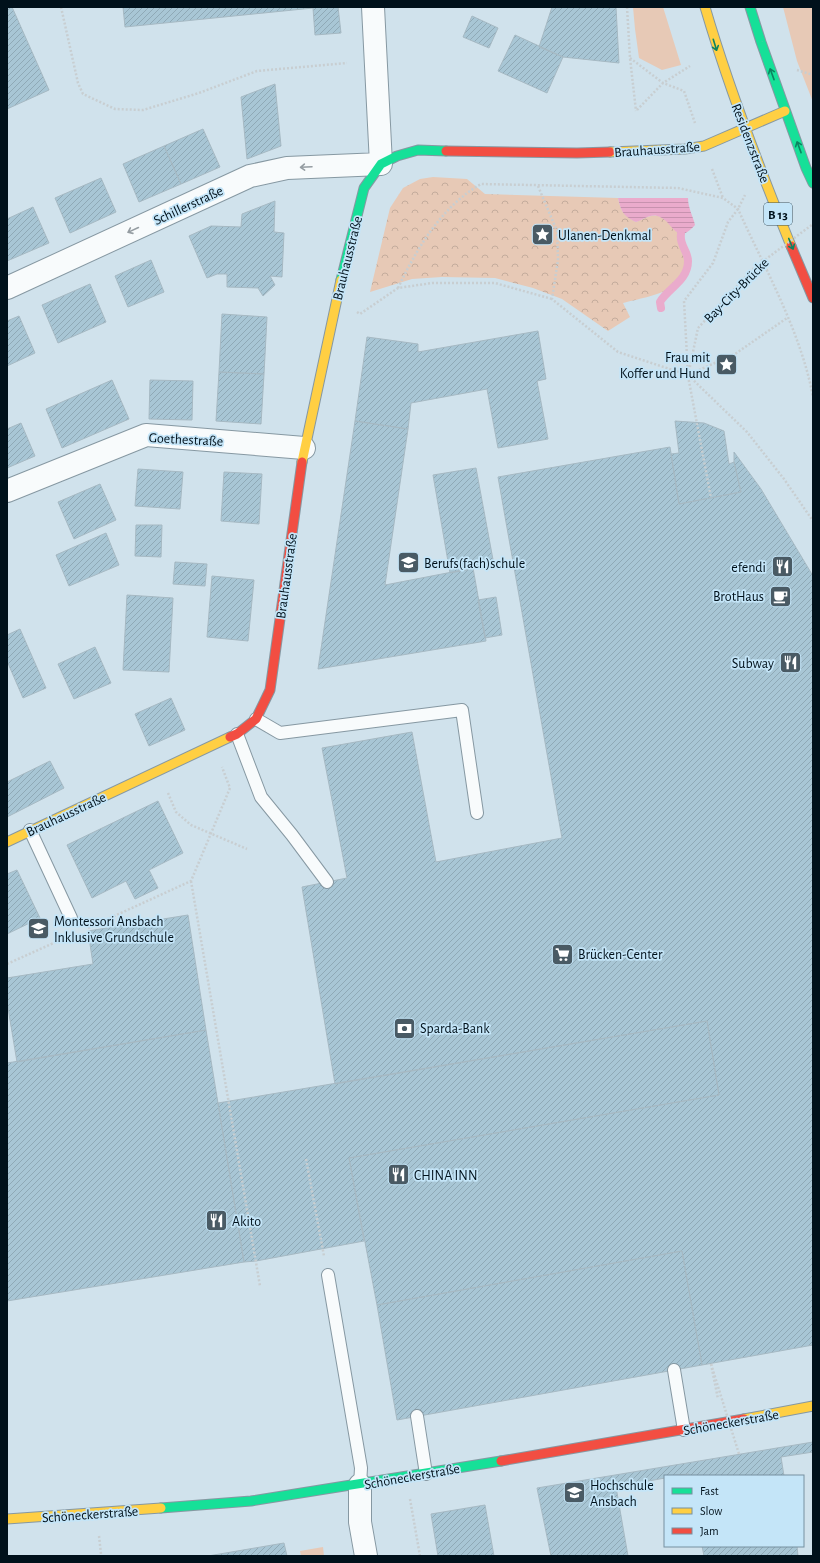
<svg xmlns="http://www.w3.org/2000/svg" width="820" height="1563" font-family="'Alegreya Sans',sans-serif">
<defs>
<pattern id="park-crowns" width="20" height="18" patternUnits="userSpaceOnUse"><rect width="20" height="18" fill="#e7c9b6"/><path d="M2 6a3 3 0 1 1 6 0M12 15a3 3 0 1 1 6 0" fill="none" stroke="#c4ac9c"/></pattern>
<pattern id="water-rules" width="6" height="5" patternUnits="userSpaceOnUse"><rect width="6" height="5" fill="#eaabcc"/><path d="M0 2.5h6" fill="none" stroke="#c792af"/></pattern>
<pattern id="building-hatch" width="6" height="6" patternUnits="userSpaceOnUse"><rect width="6" height="6" fill="#a8c6d5"/><path d="M-1 1l2-2M0 6l6-6M5 7l2-2" fill="none" stroke="#8fa9b6"/></pattern>
</defs>
<rect width="100%" height="100%" fill="#d0e2ec"/>
<!-- grass -->
<path fill="#e7c9b6" d="M633,7H663L681,65L662,70L639,58L635,29Z
M783,7H813V102L797,61Z
M323,1547L324,1556H301L300,1551Z"/>
<!-- park -->
<path fill="url(#park-crowns)" d="M433,177L467,179L485,194L618,198C621,211 623,215 636,222C641,220 646,217 651,216C664,213 672,228 680,235C678,244 685,250 686,258C688,270 678,284 668,289C660,295 634,300 623,303L630,317L608,331L562,299L533,288L495,278L442,277L412,279L370,292L390,208L403,188L420,179Z"/>
<!-- water -->
<path fill="url(#water-rules)" d="M618,198H688C688,208 693,216 695,225C675,248 673,219 657,216C650,214 643,220 636,222C623,216 621,211 618,198Z"/>
<g fill="none" stroke-linecap="round" stroke-linejoin="round">
<!-- stream -->
<path stroke="#eaabcc" stroke-width="8" d="M661,308L660,302C668,288 688,281 688,261C688,251 679,245 681,234"/>
</g>
<!-- building -->
<path fill="url(#building-hatch)" stroke="#a6b9c3" d="M7,7H12L49,90L7,109Z
M123,7H338L341,33L315,35L313,8L125,27Z
M552,7H616L619,63L563,57L539,47Z
M472,16L498,28L489,48L463,37Z
M515,35L563,57L547,93L498,71Z
M275,84L281,146L247,159L241,97Z
M203,129L220,167L181,184L164,146Z
M164,146L181,184L139,202L123,164Z
M101,178L116,212L70,233L55,198Z
M275,201L274,232L284,233L282,277L270,276L275,285L263,296L258,288L227,287V274H217L207,278L189,236L211,226L241,227L242,214Z
M33,207L49,243L7,261V219Z
M151,260L164,292L128,307L115,276Z
M90,284L106,322L58,343L42,305Z
M222,314L267,317L264,374L219,372Z
M19,316L35,353L7,366V321Z
M538,331L546,379L537,381L548,439L498,448L487,389L411,403L408,429L355,421L367,337L418,344V352Z
M219,372L264,374L261,424L216,421Z
M112,380L129,419L62,448L46,409Z
M150,380L193,381L192,420L149,419Z
M355,421L408,429L385,585L473,568L486,641L318,669Z
M675,421L704,423L724,431L729,464L734,462L741,492L679,504L671,454L679,453Z
M21,423L35,456L7,468V429Z
M670,447L679,504L741,492L734,462V452L761,489L813,576V1345L702,1365L682,1251L377,1305L349,1158L719,1095L707,1021L335,1084L302,887L347,878L322,748L412,732L436,862L562,838L498,477Z
M476,468L494,565L450,573L433,475Z
M138,469L183,472L180,509L135,506Z
M224,472L262,474L259,524L221,521Z
M100,484L116,520L74,539L58,502Z
M136,525H162L161,557L135,556Z
M106,533L119,565L69,586L56,555Z
M175,562L207,564L205,586L173,584Z
M212,576L254,580L248,641L207,637Z
M127,595L173,598L169,672L123,670Z
M496,597L502,635L485,638L478,600Z
M20,629L46,688L23,698L7,661V635Z
M95,647L111,683L74,699L58,664Z
M171,698L185,730L149,746L135,714Z
M50,761L64,788L7,817V782Z
M158,801L183,853L149,870L158,888L135,899L126,881L92,898L67,845Z
M17,870L40,918L7,934V874Z
M188,915L206,1030L17,1062L7,1002V978L93,964L88,931Z
M707,1021L719,1095L349,1158L364,1241L256,1261L244,1262L218,1103Z
M206,1030L244,1262L7,1301V1063Z
M682,1251L702,1365L397,1420L377,1305Z
M813,1442V1452L781,1457L784,1476H689V1474L665,1476V1478L616,1487L628,1556H551L537,1488Z
M485,1505L494,1556H438L431,1514Z
M284,1543L287,1556H208Z
M702,1546H797L798,1556H704Z"/>
<g fill="none" stroke-linecap="round" stroke-linejoin="round">
<defs>
<path id="lane" d="M256,719L280,733L462,710L477,813
M237,734L261,797L292,835L327,882
M30,830L71,918
M328,1275L361,1468L360,1485
M674,1370L684,1430
M417,1416L426,1474"/>
<path id="street" d="M7,288L250,176L287,168L381,164L373,7
M7,491L146,435L304,448
M360,1485V1522L366,1556"/>
<path id="fast" d="M750,7L761,42L806,168L813,183
M341,280L364,188L381,164L397,156L418,150L446,151
M161,1508L251,1501L501,1461"/>
<path id="slow" d="M705,7C729,89 759,167 791,246
M610,152L685,149L704,146L785,111
M302,462L341,280
M7,842L230,737
M744,1419L813,1406
M7,1519L161,1508"/>
<path id="jam" d="M446,151L577,153L610,152
M791,246L813,298
M230,737L237,734L256,719L270,690L302,462
M501,1461L744,1419"/>
</defs>
<!-- lane casing -->
<use href="#lane" stroke="#8698a2" stroke-width="14"/>
<!-- street casing -->
<use href="#street" stroke="#8698a2" stroke-width="24"/>
<!-- fast casing -->
<use href="#fast" stroke="#8698a2" stroke-width="11"/>
<!-- slow casing -->
<use href="#slow" stroke="#8698a2" stroke-width="11"/>
<!-- jam casing -->
<use href="#jam" stroke="#8698a2" stroke-width="11"/>
<!-- path -->
<path stroke="#c8ced1" stroke-width="2.5" stroke-dasharray="2 2" stroke-linecap="butt" d="M61,7L78,83L83,94L115,109L143,110L199,93L257,71L347,63
M627,7L630,58L636,111
M630,58L663,83L684,91L695,123
M797,70L813,75
M637,110L663,83L690,66
M712,169L723,198
M538,186L557,231L558,260L552,299L618,352L688,375L747,432L784,479L813,521
M398,288C417,248 442,206 481,184L678,188L723,198L738,209C765,269 801,332 813,397
M357,312L360,314L398,288L432,283H495L552,299
M689,371L698,328
M688,375L684,301L713,263L728,222L738,209L745,195
M688,375L735,354L787,318
M688,376L711,498
M168,793L176,812L191,825L247,849
M191,881L260,1286
M88,928L191,881L230,788L222,767
M7,964L67,937
M306,1159L324,1256
M711,1364L718,1399
M410,1499L420,1556
M99,1536L101,1554"/>
<!-- lane -->
<use href="#lane" stroke="#f8fbfc" stroke-width="12"/>
<!-- street -->
<use href="#street" stroke="#f8fbfc" stroke-width="22"/>
<!-- fast -->
<use href="#fast" stroke="#16e098" stroke-width="9"/>
<!-- slow -->
<use href="#slow" stroke="#ffcf43" stroke-width="9"/>
<!-- jam -->
<use href="#jam" stroke="#f24e42" stroke-width="9"/>
<!-- path-bridge -->
<path stroke="#c8ced1" stroke-width="2.5" stroke-dasharray="2 2" stroke-linecap="butt" d="M698,328L754,268L813,224
M711,1364L739,1454"/>
</g>
<!-- one-way arrows -->
<defs><path id="oneway-shaft" d="M-6 0H5M1.5-3L5.5 0L1.5 3" fill="none" stroke-width="1.6" stroke-linecap="round" stroke-linejoin="round"/></defs>
<g stroke="#0c8360">
<use href="#oneway-shaft" transform="translate(715 45) rotate(73)"/>
<use href="#oneway-shaft" transform="translate(772 74) rotate(-110)"/>
<use href="#oneway-shaft" transform="translate(799 147) rotate(-110)"/>
<use href="#oneway-shaft" transform="translate(791 244) rotate(68)"/>
</g>
<g stroke="#959da2">
<use href="#oneway-shaft" transform="translate(306 167) rotate(177)"/>
<use href="#oneway-shaft" transform="translate(133 230) rotate(155)"/>
</g>
<!-- icons -->
<defs>
<symbol id="sight-square" viewBox="-11 -11 22 22"><rect x="-9" y="-9" width="18" height="18" rx="4" fill="#495a64" stroke="#c4e5f8"/><path d="M0-6L1.8-2.2L6-1.7L2.9 1.2L3.7 5.4L0 3.3L-3.7 5.4L-2.9 1.2L-6-1.7L-1.8-2.2Z" fill="#fff"/></symbol>
<symbol id="school-square" viewBox="-11 -11 22 22"><rect x="-9" y="-9" width="18" height="18" rx="4" fill="#495a64" stroke="#c4e5f8"/><path d="M0-5L7-2L0 1L-7-2ZM-4 1L0 2.5L4 1V4Q0 6-4 4Z" fill="#fff"/></symbol>
<symbol id="restaurant-square" viewBox="-11 -11 22 22"><rect x="-9" y="-9" width="18" height="18" rx="4" fill="#495a64" stroke="#c4e5f8"/><path d="M-5-6h1v4h1v-4h1v4h1v-4h1v5L-1.5 .5V6h-2V.5L-5-1ZM5-6V6H3V1.5H1.5Q1.5-4 5-6Z" fill="#fff"/></symbol>
<symbol id="cafe-square" viewBox="-11 -11 22 22"><rect x="-9" y="-9" width="18" height="18" rx="4" fill="#495a64" stroke="#c4e5f8"/><path d="M-5.5-4.5H6V0H3Q3 3.5 0 3.5H-2.5Q-5.5 3.5-5.5 0ZM3-3.2v2h1.7v-2ZM-6 4.5H4V6H-6Z" fill="#fff"/></symbol>
<symbol id="supermarket-square" viewBox="-11 -11 22 22"><rect x="-9" y="-9" width="18" height="18" rx="4" fill="#495a64" stroke="#c4e5f8"/><path d="M-6-5.5h2.5l.6 2H6L4.5 2H-2.5L-4.4-4H-6ZM-1.5 3.2a1.3 1.3 0 1 0 .1 0ZM3 3.2a1.3 1.3 0 1 0 .1 0Z" fill="#fff"/></symbol>
<symbol id="bank-square" viewBox="-11 -11 22 22"><rect x="-9" y="-9" width="18" height="18" rx="4" fill="#495a64" stroke="#c4e5f8"/><path d="M-6-4H6V4H-6ZM0-2.3a2.3 2.3 0 1 0 0 4.6a2.3 2.3 0 1 0 0-4.6Z" fill="#fff"/></symbol>
<symbol id="university-square" viewBox="-11 -11 22 22"><rect x="-9" y="-9" width="18" height="18" rx="4" fill="#495a64" stroke="#c4e5f8"/><path d="M0-5L7-2L0 1L-7-2ZM-4 1L0 2.5L4 1V4Q0 6-4 4Z" fill="#fff"/></symbol>
</defs>
<g fill-rule="evenodd">
<use href="#sight-square" x="530" y="222" width="25" height="25"/>
<use href="#sight-square" x="714" y="352" width="25" height="25"/>
<use href="#school-square" x="396" y="550" width="25" height="25"/>
<use href="#restaurant-square" x="770" y="554" width="25" height="25"/>
<use href="#cafe-square" x="768" y="584" width="25" height="25"/>
<use href="#restaurant-square" x="778" y="650" width="25" height="25"/>
<use href="#school-square" x="26" y="916" width="25" height="25"/>
<use href="#supermarket-square" x="550" y="942" width="25" height="25"/>
<use href="#bank-square" x="392" y="1016" width="25" height="25"/>
<use href="#restaurant-square" x="386" y="1162" width="25" height="25"/>
<use href="#restaurant-square" x="204" y="1208" width="25" height="25"/>
<use href="#university-square" x="562" y="1480" width="25" height="25"/>
</g>
<g text-anchor="middle" stroke-width="3.5" stroke-linejoin="round" paint-order="stroke">
<!-- shield labels -->
<rect fill="#c4e5f8" stroke="#3b515d" stroke-width="1" x="764" y="203" width="28" height="22" rx="3"/>
<g font-size="13" font-weight="bold" fill="#00111b">
<text x="778" y="219">B 13</text>
</g>
<!-- street labels -->
<g font-size="14" fill="#00111b" stroke="#c4e5f8">
<text transform="translate(751 143) rotate(69)" y="5">Residenzstraße</text>
<text transform="translate(657 149) rotate(-4)" y="5">Brauhausstraße</text>
<text transform="translate(188 205) rotate(-25)" y="5">Schillerstraße</text>
<text transform="translate(347 258) rotate(-76)" y="5">Brauhausstraße</text>
<text transform="translate(736 290) rotate(-45)" y="5">Bay-City-Brücke</text>
<text transform="translate(186 439) rotate(3)" y="5">Goethestraße</text>
<text transform="translate(286 576) rotate(-82)" y="5">Brauhausstraße</text>
<text transform="translate(66 814) rotate(-25)" y="5">Brauhausstraße</text>
<text transform="translate(731 1422) rotate(-10)" y="5">Schöneckerstraße</text>
<text transform="translate(412 1476) rotate(-10)" y="5">Schöneckerstraße</text>
<text transform="translate(90 1514) rotate(-4)" y="5">Schöneckerstraße</text>
</g>
<!-- poi labels -->
<g font-size="14" fill="#00111b" stroke="#c4e5f8" text-anchor="start">
<text x="558" y="240">Ulanen-Denkmal</text>
<text x="710" y="362" text-anchor="end">Frau mit<tspan x="710" dy="16">Koffer und Hund</tspan></text>
<text x="424" y="568">Berufs(fach)schule</text>
<text x="766" y="572" text-anchor="end">efendi</text>
<text x="764" y="601" text-anchor="end">BrotHaus</text>
<text x="774" y="668" text-anchor="end">Subway</text>
<text x="54" y="926">Montessori Ansbach<tspan x="54" dy="16">Inklusive Grundschule</tspan></text>
<text x="578" y="959">Brücken-Center</text>
<text x="420" y="1033">Sparda-Bank</text>
<text x="414" y="1180">CHINA INN</text>
<text x="232" y="1226">Akito</text>
<text x="590" y="1490">Hochschule<tspan x="590" dy="16">Ansbach</tspan></text>
</g>
</g>
<!-- border -->
<rect width="820" height="1563" fill="none" stroke="#00111b" stroke-width="16"/>
<!-- legend -->
<rect x="664" y="1475" width="140" height="72" fill="#c4e5f8" stroke="#7690a0"/>
<rect x="672" y="1488" width="20" height="6" fill="#16e098" stroke="#7690a0"/>
<text x="700" y="1495" font-size="12" fill="#00111b">Fast</text>
<rect x="672" y="1508" width="20" height="6" fill="#ffcf43" stroke="#7690a0"/>
<text x="700" y="1515" font-size="12" fill="#00111b">Slow</text>
<rect x="672" y="1528" width="20" height="6" fill="#f24e42" stroke="#7690a0"/>
<text x="700" y="1535" font-size="12" fill="#00111b">Jam</text>
</svg>
